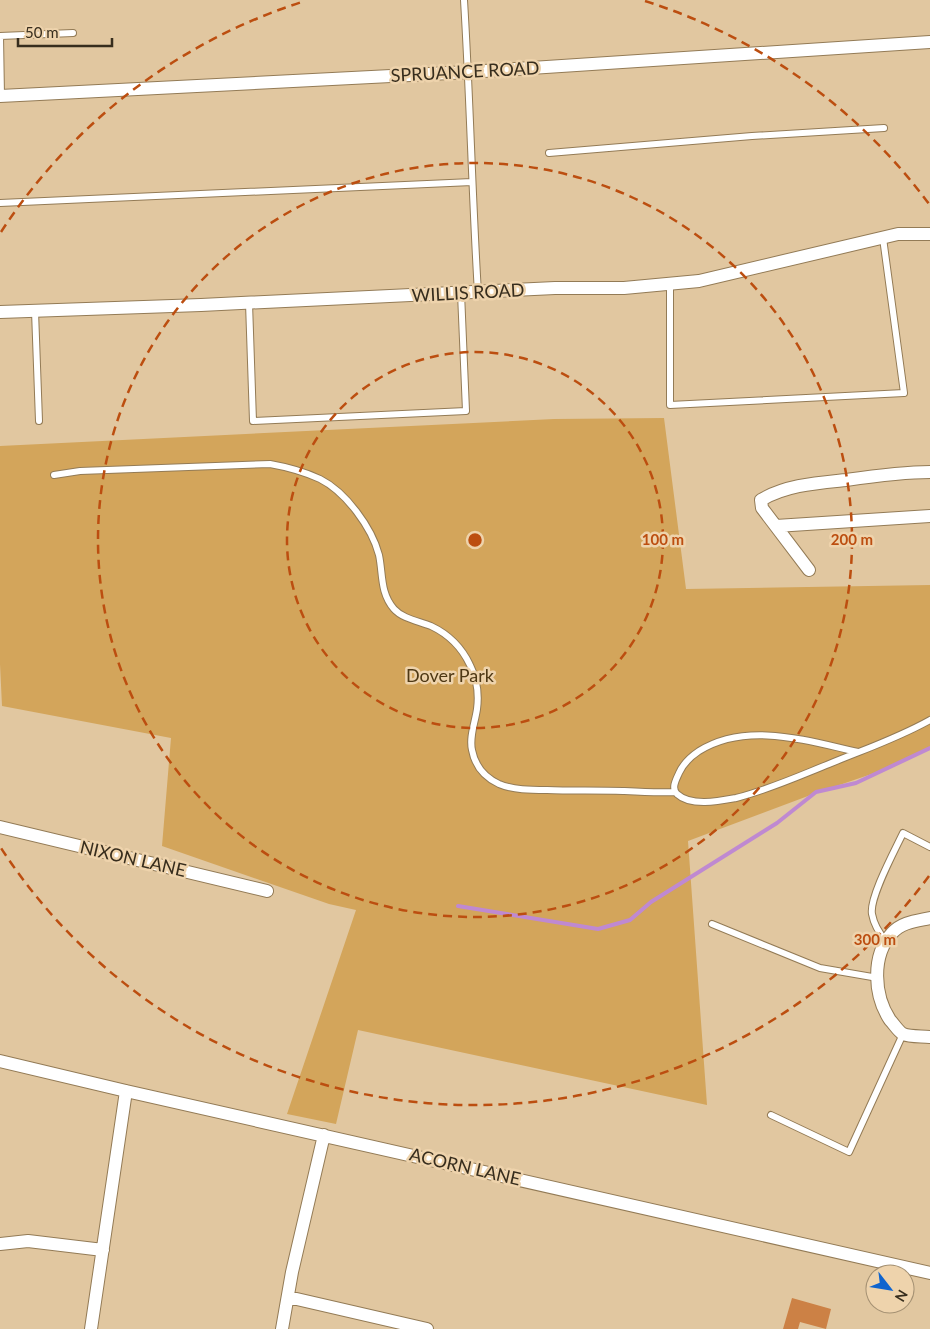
<svg xmlns="http://www.w3.org/2000/svg" width="930" height="1329" font-family="Lato,sans-serif">
<rect width="100%" height="100%" fill="#e1c7a0"/>
<!-- green -->
<path fill="#d3a55b" d="M664,418L686,589L930,585V748L895,766L816,793L688,841L707,1105L358,1030L336,1124L287,1114L356,910L329,904L162,846L171,738L2,706L0,664V446L554,419Z"/>
<g fill="none" stroke-linecap="round" stroke-linejoin="round">
<!-- stream -->
<path stroke="#bf89d1" stroke-width="4" d="M458,906L598,929L630,920L651,902L777,823L816,792L856,783L930,748"/>
</g>
<!-- building -->
<path fill="#cc8145" d="M792,1298L831,1309L826,1329L800,1322L798,1329H783Z"/>
<g fill="none" stroke-linecap="round" stroke-linejoin="round">
<defs>
<path id="lane" d="M464,0C470,98 472,195 478,293
M1,96L0,36L73,33
M549,153L752,136L884,128
M0,203L472,182
M670,284V405L904,393L883,238
M249,303L253,421L466,411L461,293
M35,311L39,421
M54,475L80,471L270,464C287,467 305,472 320,479C346,492 372,528 379,555C383,574 380,593 394,609C403,619 419,621 431,626C448,634 462,648 470,665C477,679 479,694 477,709C475,723 469,737 472,750C475,766 484,777 499,784C513,790 531,790 547,790C572,791 598,790 623,791C641,792 658,793 675,792
M858,752C807,741 747,721 699,751C690,757 683,764 679,773C676,780 671,788 677,794C691,807 720,801 736,798C768,790 799,776 829,764C865,749 896,739 930,720
M712,924L820,968L878,978
M886,941C879,933 874,925 872,914C869,898 895,850 903,833L930,847
M771,1115L849,1152L903,1034"/>
<path id="street" d="M0,96L469,72L930,42
M0,312L201,305L555,288H624L699,281L898,234H930
M776,526L930,516
M809,570L762,508L761,500C786,485 817,483 846,480C874,476 902,472 930,472
M0,827L267,891
M930,918C916,921 902,922 892,933C871,956 874,996 890,1020C894,1024 898,1031 903,1034C910,1037 922,1036 930,1037
M0,1061L126,1091L930,1273
M0,1244L28,1241L103,1250
M288,1297L427,1329
M91,1329L126,1091
M282,1329L292,1272L324,1135"/>
</defs>
<!-- lane casing -->
<use href="#lane" stroke="#937b56" stroke-width="8"/>
<!-- street casing -->
<use href="#street" stroke="#937b56" stroke-width="14"/>
<!-- lane -->
<use href="#lane" stroke="#fff" stroke-width="6"/>
<!-- street -->
<use href="#street" stroke="#fff" stroke-width="12"/>
</g>
<!-- distance rings -->
<g fill="none" stroke="#bc4e10" stroke-width="2.5" stroke-dasharray="9 6">
<circle cx="475" cy="540" r="188"/>
<circle cx="475" cy="540" r="377"/>
<path d="M929 876A565 565 0 0 1 1 848M1 232A565 565 0 0 1 305 1M645 1A565 565 0 0 1 929 204"/>
</g>
<g text-anchor="middle" stroke-width="5" stroke-linejoin="round" paint-order="stroke">
<!-- street labels -->
<g font-size="18" fill="#372d1d" stroke="#eed3ac">
<text transform="translate(465 72) rotate(-3)" y="6">SPRUANCE ROAD</text>
<text transform="translate(468 293) rotate(-3)" y="6">WILLIS ROAD</text>
<text transform="translate(133 859) rotate(13)" y="6">NIXON LANE</text>
<text transform="translate(465 1167) rotate(13)" y="6">ACORN LANE</text>
</g>
<!-- park labels -->
<g font-size="18" fill="#4e3814" stroke="#eed3ac">
<text x="450" y="682">Dover Park</text>
</g>
</g>
<circle cx="475" cy="540" r="8" fill="#bc4e10" stroke="#eed3ac" stroke-width="2.5"/>
<g font-size="15" text-anchor="middle" font-weight="bold" fill="#bc4e10" stroke="#eed3ac" stroke-width="5" stroke-linejoin="round" paint-order="stroke">
<text x="663" y="545">100 m</text>
<text x="852" y="545">200 m</text>
<text x="875" y="945">300 m</text>
</g>
<!-- north arrow -->
<g transform="translate(890 1289) rotate(121)"><circle r="24" fill="#eed3ac" stroke="#a59173"/>
<path d="M0-4L9 19L0 12L-9 19Z" fill="#0f64ce"/>
<text y="-8" font-size="14" font-weight="bold" text-anchor="middle" fill="#372d1d">N</text>
</g>
<!-- scale -->
<path d="M18 38v8h94v-8" fill="none" stroke="#372d1d" stroke-width="2.5"/>
<text x="25" y="38" font-size="15" fill="#372d1d" stroke="#eed3ac" stroke-width="4" paint-order="stroke">50 m</text>
</svg>
